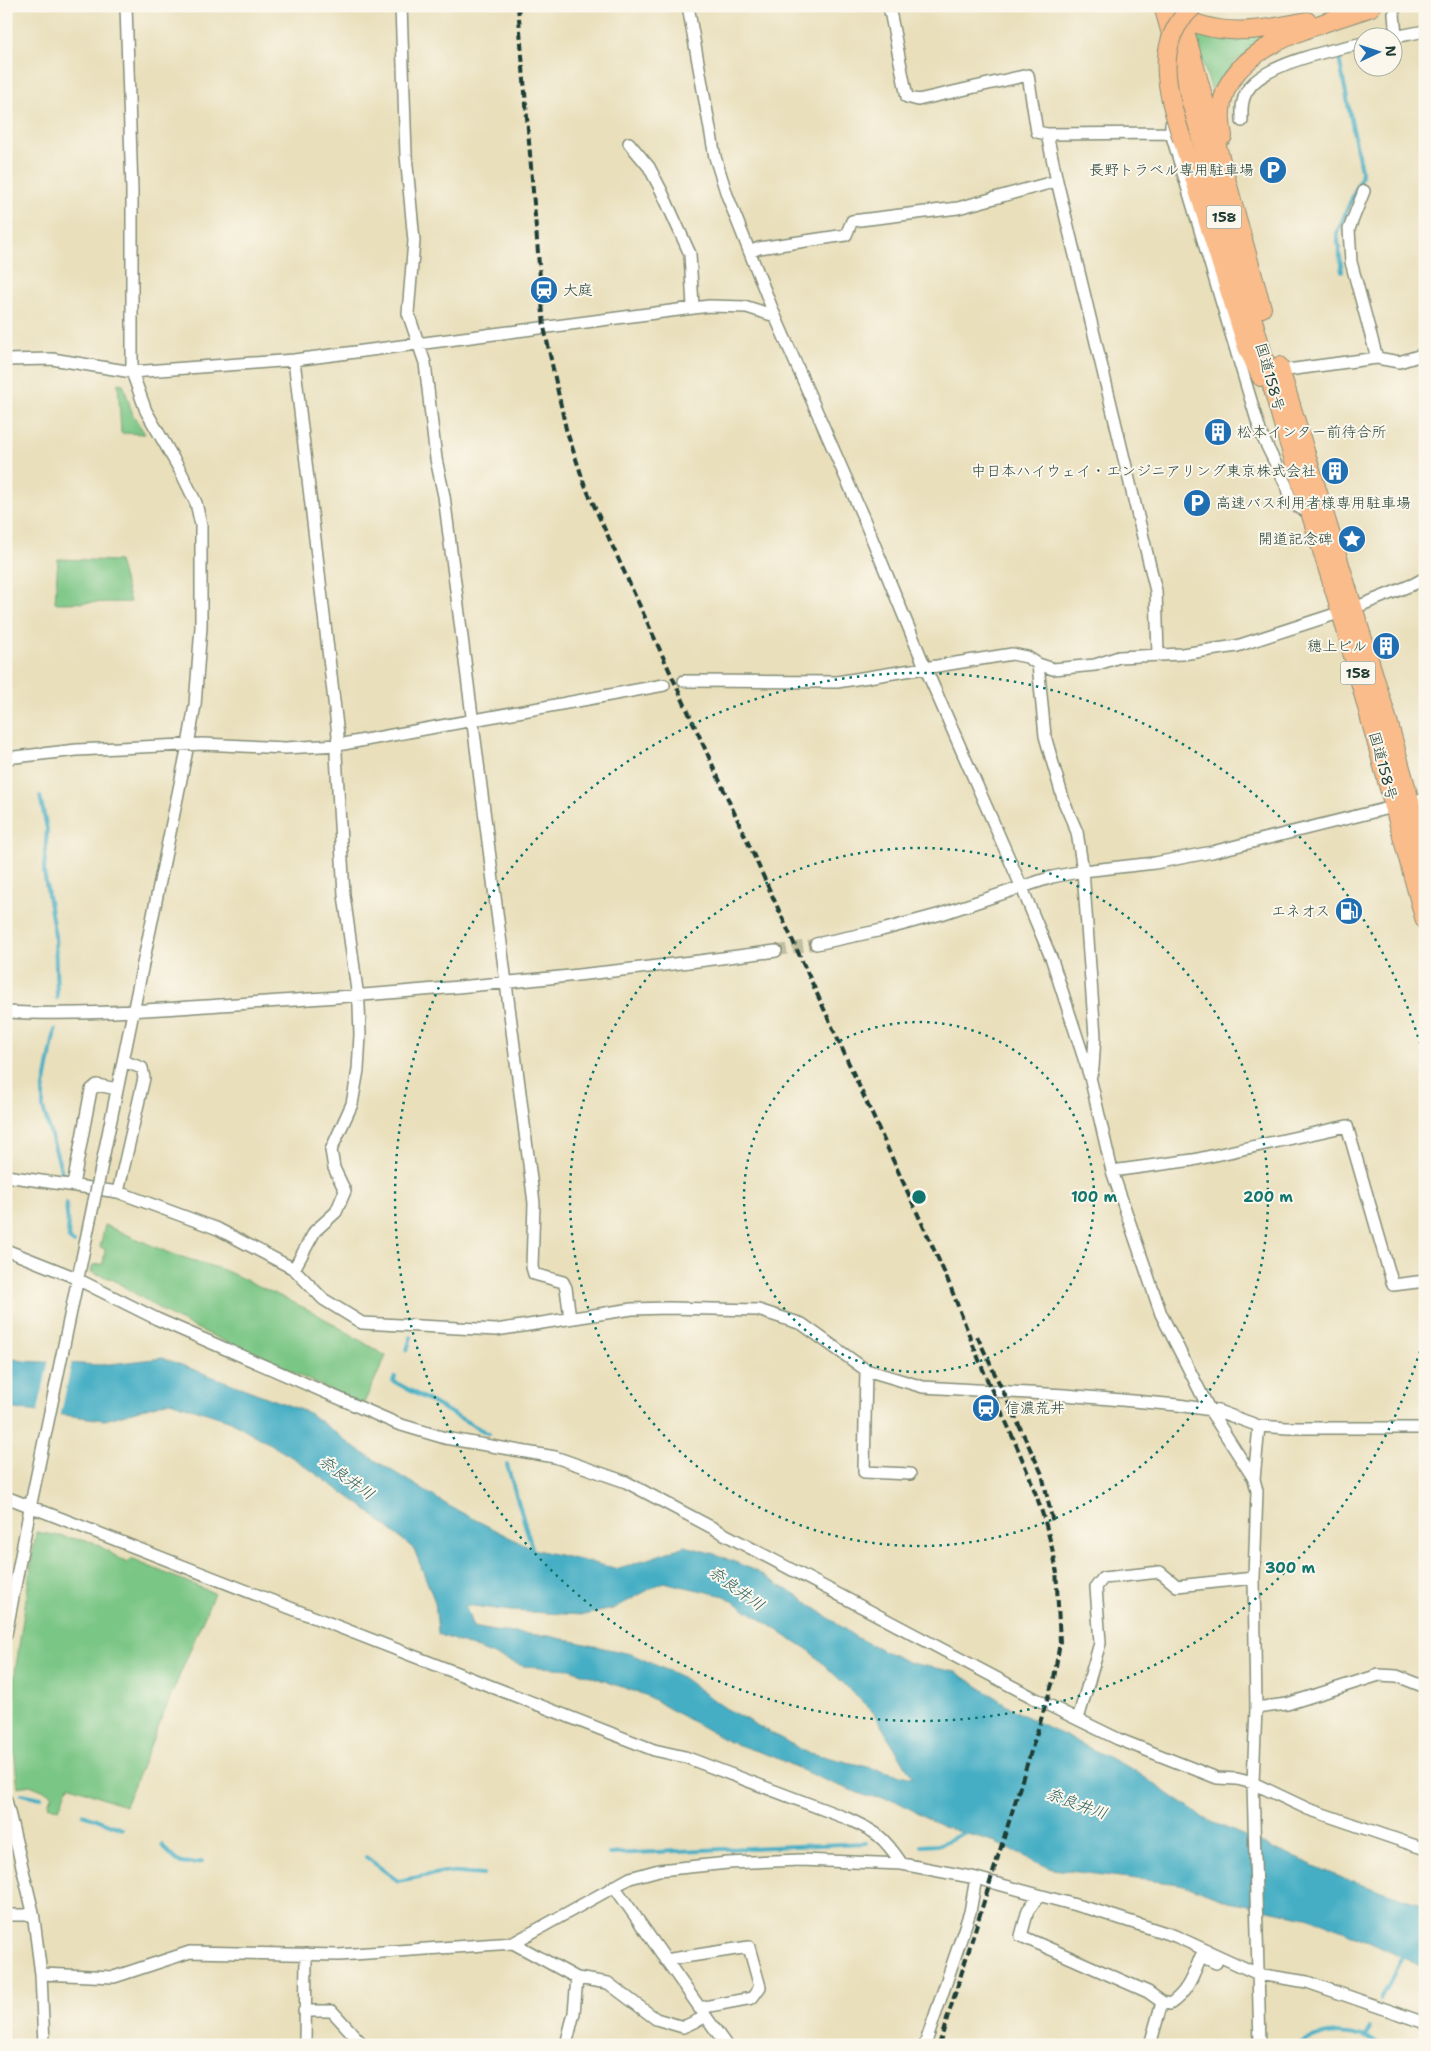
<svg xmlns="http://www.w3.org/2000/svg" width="1431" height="2051" font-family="'Shantell Sans','Klee One',sans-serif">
<rect width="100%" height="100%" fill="#fbf7ec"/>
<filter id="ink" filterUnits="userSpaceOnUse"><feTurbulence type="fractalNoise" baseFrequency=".02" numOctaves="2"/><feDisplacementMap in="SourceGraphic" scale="10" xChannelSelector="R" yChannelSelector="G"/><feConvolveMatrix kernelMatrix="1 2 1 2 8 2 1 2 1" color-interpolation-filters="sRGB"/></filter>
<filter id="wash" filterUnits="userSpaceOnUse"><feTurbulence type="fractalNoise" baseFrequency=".0096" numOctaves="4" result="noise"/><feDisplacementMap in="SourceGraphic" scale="20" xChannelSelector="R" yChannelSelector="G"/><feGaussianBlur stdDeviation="1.12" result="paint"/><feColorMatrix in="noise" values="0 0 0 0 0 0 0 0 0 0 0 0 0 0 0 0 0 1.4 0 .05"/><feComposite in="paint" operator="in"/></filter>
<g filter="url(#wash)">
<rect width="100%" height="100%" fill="#e9dfbb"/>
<!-- green -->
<path fill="#7ac685" stroke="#4c825c" d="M1191,28L1263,34L1266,43L1235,61L1216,93L1213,94Z
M118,383L123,384L133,415L145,434L121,433Z
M58,559L119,561L130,602L55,603Z
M105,1225L169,1253L224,1270L280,1296L315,1313L386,1356L363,1405L172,1317L112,1279L91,1272L93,1265L103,1264L105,1249L100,1247Z
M36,1532L93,1542L127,1563L131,1559L214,1593L125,1806L69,1785L59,1809L48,1805L52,1794L30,1785L18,1787L13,1743L14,1679Z"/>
<!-- water -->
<path fill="#45aec4" stroke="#32767c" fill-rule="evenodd" d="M6,1357L23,1361L101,1365L163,1358L309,1413L357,1449L449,1506L532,1549L619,1569L685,1546L715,1554L754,1570L801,1598L857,1638L910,1663L956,1672L1021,1714L1134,1770L1205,1819L1347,1880L1425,1905V1968L1343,1930L1307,1917L1229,1901L1180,1884L1052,1869L989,1840L943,1827L894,1800L866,1796L817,1777L774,1757L727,1741L645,1695L570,1669L523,1666L438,1634L435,1602L414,1549L359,1504L295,1459L231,1421L170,1401L105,1420L6,1408ZM663,1582L725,1596L810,1651L873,1712L913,1778L806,1752L725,1708L682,1677L631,1654L549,1636L494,1631L473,1627L465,1605L511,1611L584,1615L613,1609Z"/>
<!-- pier -->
<path fill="#e9dfbb" d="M49,1360L72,1361L60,1418L37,1415Z"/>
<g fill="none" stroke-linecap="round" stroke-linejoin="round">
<!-- stream -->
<path stroke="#45aec4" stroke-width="4" d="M1338,53L1362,175L1337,233L1342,272
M40,796L47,829L44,872L55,936L57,998
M55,1030L43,1093V1108L63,1176
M66,1203L69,1239L74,1243
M407,1350L411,1337
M395,1377L393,1381L489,1434
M507,1465L534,1554
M22,1794L41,1798
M83,1814L122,1829
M162,1845C177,1862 178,1867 202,1862
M921,1846L938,1845L966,1832
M609,1854L866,1843
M366,1857L398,1881L445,1872L483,1875
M1381,2000L1403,1955
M1366,2037L1371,2029
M1297,2045C1329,2027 1353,2032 1386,2045"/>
</g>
</g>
<g filter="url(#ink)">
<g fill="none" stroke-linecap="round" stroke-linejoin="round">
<!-- minor-tunnel -->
<path stroke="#c1bfa0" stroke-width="11" stroke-dasharray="11 5.5" stroke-linecap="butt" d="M776,951L816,944"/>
<defs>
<path id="minor" d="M401,6L406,155L414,241L408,313L425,363L436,459L444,496L534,1203L532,1267L534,1274L563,1282L566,1288L570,1318
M688,6L715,157L727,195L775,316L863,517L925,667L1022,888L1052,960L1090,1077L1112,1171L1161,1314L1209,1409L1254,1479L1257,1491L1254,1578L1256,1708L1253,1783L1260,2045
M889,6L907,97L918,100L1028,75L1037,132L1047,134L1057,181
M1394,14L1396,36
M1389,38L1425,31
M1242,121C1242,110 1241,101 1247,91C1262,64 1334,49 1364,43
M1171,124V133L1261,434L1286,485L1291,503L1311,514
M1047,134L1171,133
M629,143L649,167L661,190L690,254L693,307
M1364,191L1349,229L1351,262L1377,358
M750,252L759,248L846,235L852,221L958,208L1057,181L1156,591L1158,654
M6,360L52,359L132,372L294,360L709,306L747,307L775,316
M1280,371L1377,358L1399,362L1425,354
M1038,664L1045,736L1064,802L1077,832L1083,871L1095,1036L1093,1068L1091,1075
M684,681L837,682L1012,654L1027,657L1038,664L1053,669L1095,665L1119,657L1182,654L1237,646L1354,608L1414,584L1425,578
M6,758L77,750L203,744L285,748L338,745L664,685
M816,944L882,930L941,914L1052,877L1083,871L1155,863L1212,852L1425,799
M6,1012C93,1017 180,1007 266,1002C437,991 606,974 776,951
M1112,1171L1193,1160L1347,1126L1393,1285L1425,1281
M6,1176L118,1192L218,1229L294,1269L323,1299L362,1323L496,1330L632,1309L668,1308L758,1310L802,1324L866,1370L923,1387L1065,1395L1178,1405L1218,1411L1259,1426L1287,1428H1425
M99,1178L188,745L195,705L201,627V525L196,503L181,472L146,411L132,372V190L126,6
M73,1185L91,1090L97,1085L117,1089
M118,1192L144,1078L142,1068L123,1061
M6,1250L69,1275L157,1319L398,1424L445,1438L555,1457L626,1482L1034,1698L1118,1739L1217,1778L1237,1779L1253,1783L1308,1809L1425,1849
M294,1269L315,1231L336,1212L345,1191L334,1168L331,1150L352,1104L358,1070L360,1035L359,1005L344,895L336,754L338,735L294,360
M866,1370L864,1472L910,1474
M1254,1479L1259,1426
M6,1497L654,1750L685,1757L846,1818C877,1832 883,1836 902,1864
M6,1634L30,1508L94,1201
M1256,1708L1287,1704L1379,1675L1397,1676L1425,1687
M1078,1719L1100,1643L1096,1587L1103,1578L1160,1572L1177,1586L1254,1578
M6,1800L33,1912L41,1974L44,2045
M614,1886L726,2045
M1039,1896L1028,1910L1021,1936L1148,1992L1162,2002L1150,2045
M6,1915H26L33,1912
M513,1943L577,1978L574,2013L566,2045
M665,1960L749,1947L760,1987L752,1998L699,2008
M41,1974L114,1977L190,1952L339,1955L513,1943L630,1878L659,1870L728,1863L801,1860L902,1864L976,1878L1094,1910L1175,1936L1258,1974L1307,1982L1425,2023
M577,1978L608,1983L656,2019L683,2027L705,2017
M1162,2002L1170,2004C1188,1992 1193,1975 1201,1956L1216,1963
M304,2011H332L363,2045
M305,2045L306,1954
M925,2045L970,1912L976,1878"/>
<path id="highway" d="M1163,6L1284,428L1341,612L1425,921
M1178,6L1262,308
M1175,12C1213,40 1265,30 1307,21
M1223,136C1204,50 1310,29 1371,7
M1182,139L1247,347L1261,377
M1279,366L1388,721L1425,855"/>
</defs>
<!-- minor casing -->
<use href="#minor" stroke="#848e78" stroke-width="14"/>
<!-- highway casing -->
<use href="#highway" stroke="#848e78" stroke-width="20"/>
<!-- minor -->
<use href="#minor" stroke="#fff" stroke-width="11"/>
<!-- highway -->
<use href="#highway" stroke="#f9bc8a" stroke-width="18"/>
<!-- rail -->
<path stroke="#1f3d34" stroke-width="4" stroke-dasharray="8 4" stroke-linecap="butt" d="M518,6L544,327L566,429L585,486L946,1276C962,1315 976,1355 993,1393C1020,1453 1046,1508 1057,1573
M977,1336L1042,1474L1053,1523
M939,2045L1054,1678L1060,1642L1056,1568"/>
<defs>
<path id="minor-bridge" d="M94,1201L99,1178"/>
<path id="highway-bridge" d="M1182,139C1168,94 1151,42 1194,6"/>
</defs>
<!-- minor-bridge casing -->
<use href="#minor-bridge" stroke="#848e78" stroke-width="14" stroke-linecap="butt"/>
<!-- highway-bridge casing -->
<use href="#highway-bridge" stroke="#848e78" stroke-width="20" stroke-linecap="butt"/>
<!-- minor-bridge -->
<use href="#minor-bridge" stroke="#fff" stroke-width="11"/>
<!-- highway-bridge -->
<use href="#highway-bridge" stroke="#f9bc8a" stroke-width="18"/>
</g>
</g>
<!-- distance rings -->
<g fill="none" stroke="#0f766e" stroke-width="2.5" stroke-dasharray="2.5 5">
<circle cx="919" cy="1197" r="175"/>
<circle cx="919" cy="1197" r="349"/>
<path d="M1424 1337A524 524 0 1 1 1424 1057"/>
</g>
<!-- icons -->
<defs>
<symbol id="parking-disc" viewBox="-11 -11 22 22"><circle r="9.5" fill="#1f6fb2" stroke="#fbf7ec"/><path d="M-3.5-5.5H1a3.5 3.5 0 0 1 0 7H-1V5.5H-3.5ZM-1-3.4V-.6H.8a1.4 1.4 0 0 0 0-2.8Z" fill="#fff"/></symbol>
<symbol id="station-disc" viewBox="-11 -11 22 22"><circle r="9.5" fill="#1f6fb2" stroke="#fbf7ec"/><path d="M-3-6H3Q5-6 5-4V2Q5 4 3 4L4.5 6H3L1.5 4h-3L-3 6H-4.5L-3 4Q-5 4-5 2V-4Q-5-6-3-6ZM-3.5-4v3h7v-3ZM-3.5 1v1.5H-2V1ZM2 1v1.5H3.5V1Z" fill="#fff"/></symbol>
<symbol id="building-disc" viewBox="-11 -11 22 22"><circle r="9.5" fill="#1f6fb2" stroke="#fbf7ec"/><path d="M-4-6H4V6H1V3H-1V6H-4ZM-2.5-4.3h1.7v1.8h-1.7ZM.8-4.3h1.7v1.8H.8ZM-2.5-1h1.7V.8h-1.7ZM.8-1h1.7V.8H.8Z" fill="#fff"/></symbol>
<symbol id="sight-disc" viewBox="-11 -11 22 22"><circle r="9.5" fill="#1f6fb2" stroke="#fbf7ec"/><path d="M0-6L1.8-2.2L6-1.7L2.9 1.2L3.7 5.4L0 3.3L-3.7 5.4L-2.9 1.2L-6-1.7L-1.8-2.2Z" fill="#fff"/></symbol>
<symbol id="fuel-disc" viewBox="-11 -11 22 22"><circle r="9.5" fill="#1f6fb2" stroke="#fbf7ec"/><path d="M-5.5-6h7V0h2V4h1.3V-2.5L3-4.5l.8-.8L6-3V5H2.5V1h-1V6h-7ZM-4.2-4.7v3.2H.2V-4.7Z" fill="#fff"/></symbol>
</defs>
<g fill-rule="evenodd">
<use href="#parking-disc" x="1257" y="154" width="32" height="32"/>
<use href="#station-disc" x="528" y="274" width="32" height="32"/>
<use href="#building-disc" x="1202" y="416" width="32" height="32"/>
<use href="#building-disc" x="1319" y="455" width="32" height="32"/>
<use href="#parking-disc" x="1181" y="487" width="32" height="32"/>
<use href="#sight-disc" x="1336" y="523" width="32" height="32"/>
<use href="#building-disc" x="1370" y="630" width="32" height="32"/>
<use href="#fuel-disc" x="1333" y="895" width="32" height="32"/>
<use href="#station-disc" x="970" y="1392" width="32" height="32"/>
</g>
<g text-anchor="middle" stroke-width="4" stroke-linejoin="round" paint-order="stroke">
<!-- shield labels -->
<g fill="#fbf7ec" stroke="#61756b" stroke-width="1">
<rect x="1206.5" y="205.5" width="35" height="23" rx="4"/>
<rect x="1340.5" y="661.5" width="35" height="23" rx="4"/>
</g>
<g font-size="14" font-weight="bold" fill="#1f3d34">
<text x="1224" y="222">158</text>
<text x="1358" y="678">158</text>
</g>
<!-- poi labels -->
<g font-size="15" fill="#1f3d34" stroke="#fbf7ec" text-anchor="end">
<text x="1254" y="175">長野トラベル専用駐車場</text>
<text x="563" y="295" text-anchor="start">大庭</text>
<text x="1237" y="437" text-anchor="start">松本インター前待合所</text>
<text x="1316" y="476">中日本ハイウェイ・エンジニアリング東京株式会社</text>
<text x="1216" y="508" text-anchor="start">高速バス利用者様専用駐車場</text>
<text x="1333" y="544">開道記念碑</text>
<text x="1367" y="651">穂上ビル</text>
<text x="1330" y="916">エネオス</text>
<text x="1005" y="1413" text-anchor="start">信濃荒井</text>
</g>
<!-- street labels -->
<g font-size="15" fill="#1f3d34" stroke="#fbf7ec">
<text transform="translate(1270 377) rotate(74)" y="5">国道158号</text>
<text transform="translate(1383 766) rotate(75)" y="5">国道158号</text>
</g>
<!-- water labels -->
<g font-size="16" font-style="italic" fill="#2a5f5f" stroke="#fbf7ec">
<text transform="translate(347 1477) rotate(36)" y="6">奈良井川</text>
<text transform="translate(737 1588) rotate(36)" y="6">奈良井川</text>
<text transform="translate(1077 1803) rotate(20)" y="6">奈良井川</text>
</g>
</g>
<circle cx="919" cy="1197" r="8" fill="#0f766e" stroke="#fbf7ec" stroke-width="2.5"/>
<g font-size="15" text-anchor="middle" font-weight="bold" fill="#0f766e" stroke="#fbf7ec" stroke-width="4" stroke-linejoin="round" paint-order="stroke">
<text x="1094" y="1202">100 m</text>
<text x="1268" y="1202">200 m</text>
<text x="1290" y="1573">300 m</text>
</g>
<!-- margin -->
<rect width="1431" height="2051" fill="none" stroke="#fbf7ec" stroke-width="25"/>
<!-- north arrow -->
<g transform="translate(1378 52) rotate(86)"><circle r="24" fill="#fbf7ec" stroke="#a3ada2"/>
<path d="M0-4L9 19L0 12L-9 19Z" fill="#1f6fb2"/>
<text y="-8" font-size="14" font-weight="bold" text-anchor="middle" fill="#1f3d34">N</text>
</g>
</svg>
